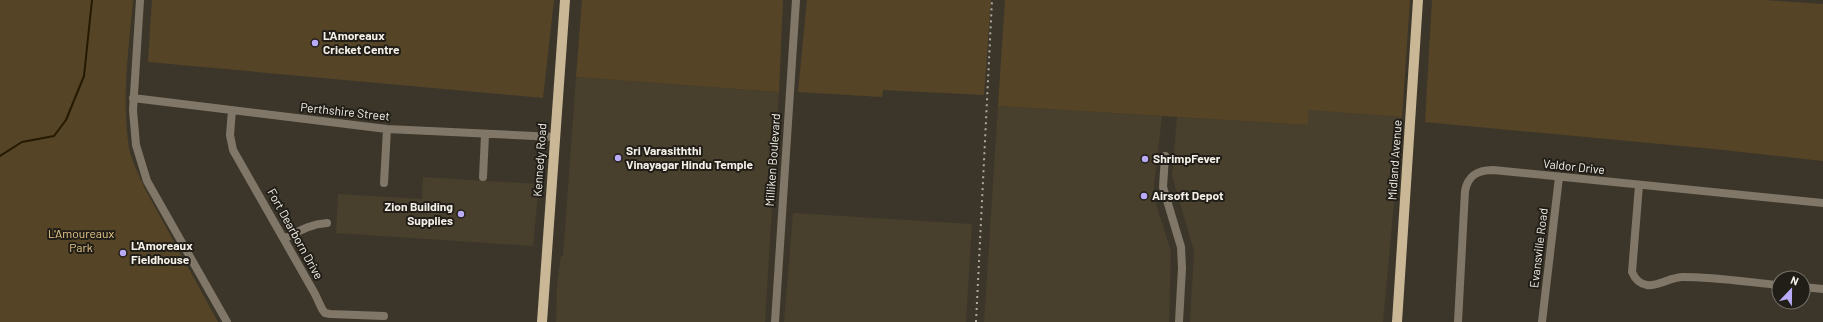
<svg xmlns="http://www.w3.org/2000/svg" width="1823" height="322" font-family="Barlow,sans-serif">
<rect width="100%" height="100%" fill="#3c362a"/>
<!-- built -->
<path fill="#483f2d" d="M576,77L779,92L765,322H556L557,285L561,256H563Z
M998,106L1162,116L1153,195L1171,251L1169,322H984Z
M1308,110L1402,117L1383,322H1190L1194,251L1172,176L1177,117L1307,125Z
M423,177L539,184L533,246L336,233L338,194L422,199Z
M793,213L972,224L966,322H784Z"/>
<!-- green -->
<path fill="#554526" d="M0,0H133C129,46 122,94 128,141C129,157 139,174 145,189L218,322H0Z
M152,0H554L543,98L148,62Z
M582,0H783L779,92L576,77Z
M807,0H991L984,95L883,90L882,97L798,92Z
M1005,0H1410L1402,117L1308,110V125L998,106Z
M1432,0H1764L1823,4V161L1714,149L1425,122Z"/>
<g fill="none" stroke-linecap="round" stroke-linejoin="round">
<!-- stream -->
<path stroke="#251900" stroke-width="2" d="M0,156L22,142L54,136L66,120L84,76L92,0"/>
<!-- minor -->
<path stroke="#807768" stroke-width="8" d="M140,0L133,110L136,145L147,181L227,322
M133,98L387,129L555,137
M232,110L230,135L233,150L315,294L322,309L325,313L330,314L384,316
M1165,156L1163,187L1181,247L1182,268L1179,322
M483,177L485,135
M384,183L387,129
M1639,185L1632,272C1635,279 1639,284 1647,285C1656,287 1671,277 1683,277C1715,277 1747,282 1779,285
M284,239C299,231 310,224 327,223
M1803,287L1823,289
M775,322L796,0
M1458,322L1465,191C1468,175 1478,170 1493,170L1823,203
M1542,322L1559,177"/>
<!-- major -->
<path stroke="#c9b796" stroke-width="10" d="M542,322L565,0
M1397,322L1418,0"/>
<!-- rail -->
<path stroke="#afaaa1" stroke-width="2" stroke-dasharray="2 4" stroke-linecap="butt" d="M976,322L992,0"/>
</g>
<!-- markers -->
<g fill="#b9abf7" stroke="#211e18" stroke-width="1.5">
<circle cx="315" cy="43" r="4"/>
<circle cx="618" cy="158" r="4"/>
<circle cx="1145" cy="159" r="4"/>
<circle cx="1144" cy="196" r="4"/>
<circle cx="461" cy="214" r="4"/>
<circle cx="123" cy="253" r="4"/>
</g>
<g text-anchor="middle" stroke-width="4" stroke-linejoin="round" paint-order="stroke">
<!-- poi labels -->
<g font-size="12" font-weight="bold" fill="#f4f0e8" stroke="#211e18" text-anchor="start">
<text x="323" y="40">L'Amoreaux<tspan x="323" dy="14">Cricket Centre</tspan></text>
<text x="626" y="155">Sri Varasiththi<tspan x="626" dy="14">Vinayagar Hindu Temple</tspan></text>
<text x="1153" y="163">ShrimpFever</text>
<text x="1152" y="200">Airsoft Depot</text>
<text x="453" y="211" text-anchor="end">Zion Building<tspan x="453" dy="14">Supplies</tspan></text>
<text x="131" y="250">L'Amoreaux<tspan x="131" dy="14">Fieldhouse</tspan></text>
</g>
<!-- street labels -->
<g font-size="12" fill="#f4f0e8" stroke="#211e18">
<text transform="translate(345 112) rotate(6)" y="4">Perthshire Street</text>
<text transform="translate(540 160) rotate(-86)" y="4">Kennedy Road</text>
<text transform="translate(773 160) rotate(-86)" y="4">Milliken Boulevard</text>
<text transform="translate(1395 160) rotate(-86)" y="4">Midland Avenue</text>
<text transform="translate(1574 167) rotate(6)" y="4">Valdor Drive</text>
<text transform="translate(295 234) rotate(61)" y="4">Fort Dearborn Drive</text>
<text transform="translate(1539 248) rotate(-83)" y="4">Evansville Road</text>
</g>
<!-- park labels -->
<g font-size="12" fill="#e8c789" stroke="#211e18">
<text x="81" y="238">L'Amoureaux<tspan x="81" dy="14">Park</tspan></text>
</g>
</g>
<!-- north arrow -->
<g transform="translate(1791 290) rotate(22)"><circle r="19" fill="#211e18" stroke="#75726b"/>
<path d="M0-3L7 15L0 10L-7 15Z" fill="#b9abf7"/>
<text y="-6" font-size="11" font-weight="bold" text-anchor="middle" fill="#f4f0e8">N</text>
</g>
</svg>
